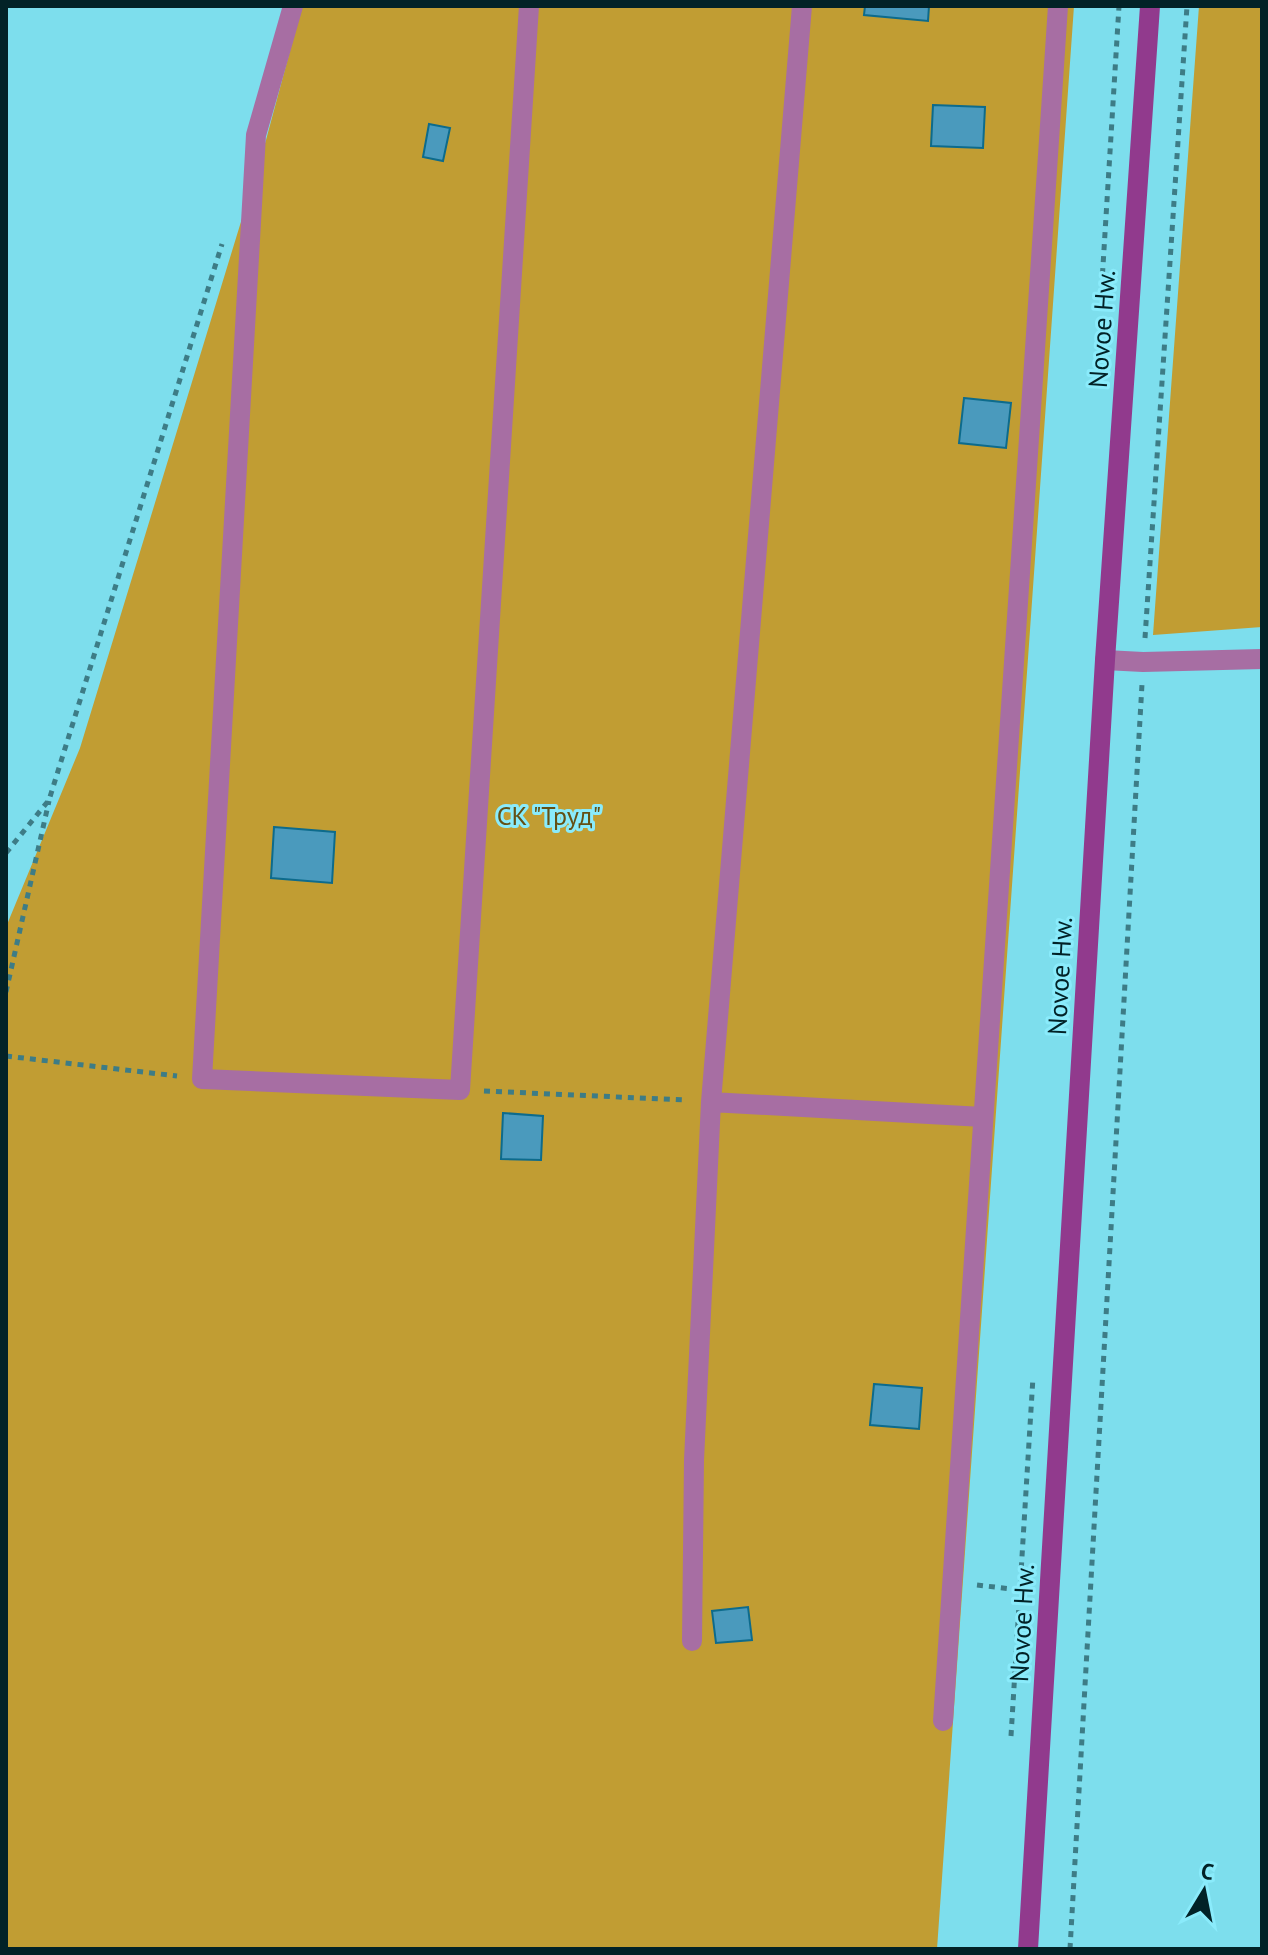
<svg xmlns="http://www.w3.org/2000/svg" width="1268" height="1955" font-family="'PT Sans',sans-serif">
<rect width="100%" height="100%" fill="#7ddeed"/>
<!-- green -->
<path fill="#c19d33" d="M302,6H1074L937,1949H6V927L80,748L266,140Z
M1199,6H1262V627L1153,635Z"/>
<!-- building -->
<path fill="#4a9abd" stroke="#0d6b8c" stroke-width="2" d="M865,6H929L928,21L864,15Z
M933,105L985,107L983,148L931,146Z
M429,124L450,128L443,161L423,157Z
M964,398L1011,403L1006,448L959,443Z
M274,827L335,832L332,883L271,878Z
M503,1113L543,1116L541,1160L501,1159Z
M874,1384L922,1388L919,1429L870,1425Z
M748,1607L752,1640L716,1643L712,1611Z"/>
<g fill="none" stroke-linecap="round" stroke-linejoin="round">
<!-- path -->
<path stroke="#3d7c86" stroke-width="5" stroke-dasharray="6 6" stroke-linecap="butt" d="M1101,298L1119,6
M1145,638L1187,6
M6,853L49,800L222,244
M6,992L49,801
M6,1056L177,1076
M484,1091L686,1100
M977,1585L1020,1590
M1011,1736L1033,1377
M1070,1949L1142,684"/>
<!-- street -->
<path stroke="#a76ea3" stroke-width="20" d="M293,6L256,135L202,1079L460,1090L529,6
M1105,660L1143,662L1262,659
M711,1102L983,1117
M692,1641L694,1460L711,1102L802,6
M943,1721L1058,6"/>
<!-- secondary -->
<path stroke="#913a8d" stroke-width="20" d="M1028,1949L1105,660L1150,6"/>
</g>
<g text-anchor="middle" stroke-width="6" stroke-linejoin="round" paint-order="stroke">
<!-- street labels -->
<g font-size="26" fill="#022227" stroke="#8aebfb">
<text transform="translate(1102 329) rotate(-86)" y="9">Novoe Hw.</text>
<text transform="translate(1060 976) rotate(-87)" y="9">Novoe Hw.</text>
<text transform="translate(1022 1623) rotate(-87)" y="9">Novoe Hw.</text>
</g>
<!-- park labels -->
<g font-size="26" fill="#645015" stroke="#8aebfb">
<text x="549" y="825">СК "Труд"</text>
</g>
</g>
<!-- border -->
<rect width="1268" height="1955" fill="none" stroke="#022227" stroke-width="16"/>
<!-- north arrow -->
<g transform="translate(1204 1891) rotate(10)" stroke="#8aebfb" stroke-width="6" paint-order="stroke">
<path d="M0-6L14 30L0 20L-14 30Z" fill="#022227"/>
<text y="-12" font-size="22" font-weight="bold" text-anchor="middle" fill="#022227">С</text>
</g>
</svg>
